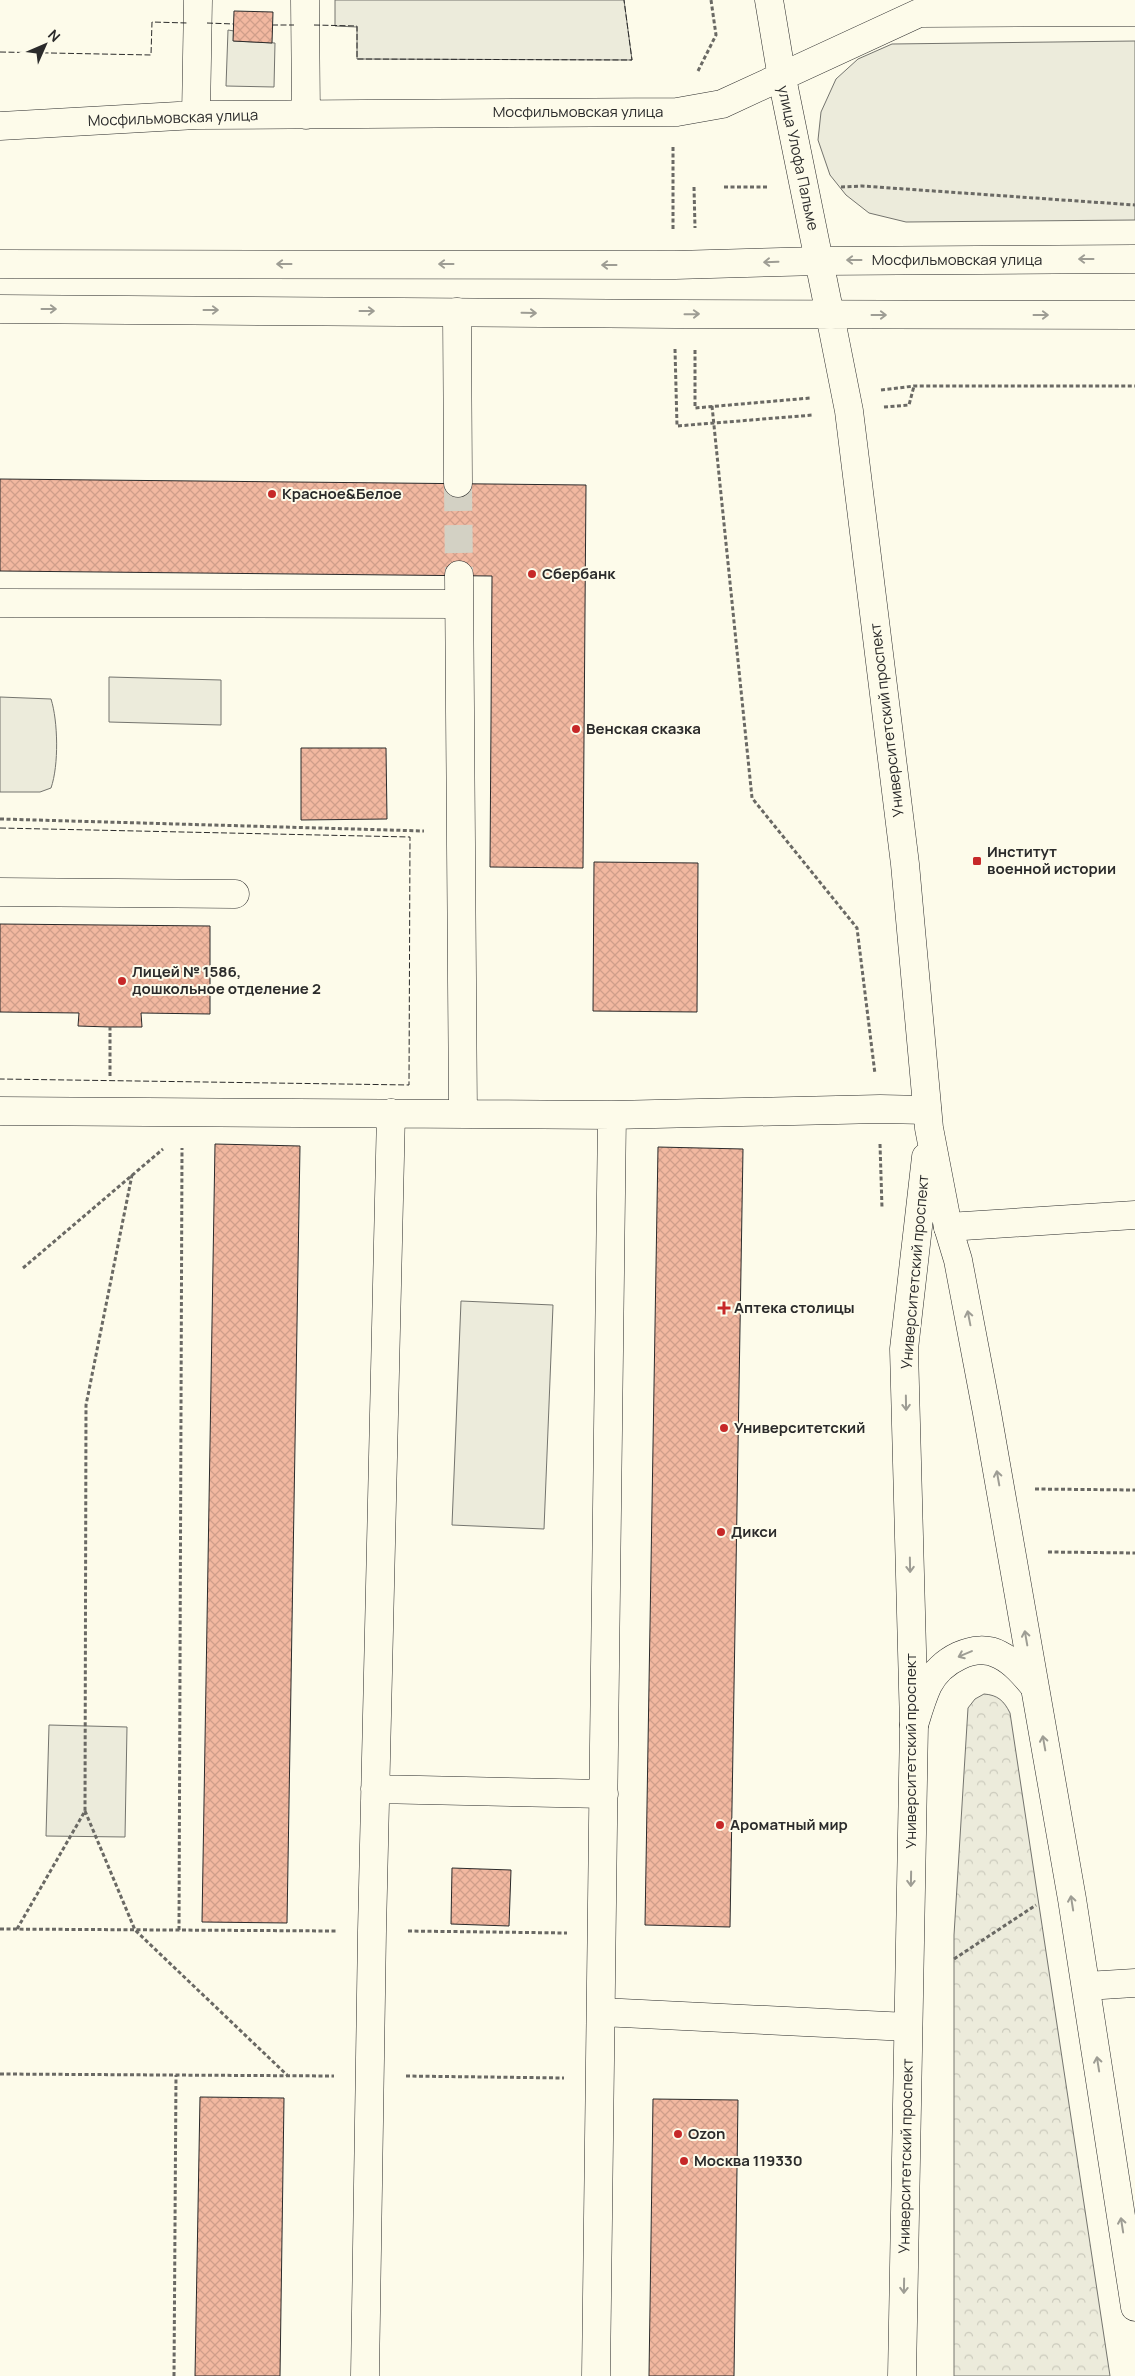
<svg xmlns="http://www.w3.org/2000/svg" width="1135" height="2376" font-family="Manrope,sans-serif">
<defs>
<pattern id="forest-crowns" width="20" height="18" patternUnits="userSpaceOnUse" patternTransform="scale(1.25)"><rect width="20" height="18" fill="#ecebdb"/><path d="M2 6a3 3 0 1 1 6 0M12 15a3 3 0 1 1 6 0" fill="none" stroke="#cbcabc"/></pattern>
<pattern id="building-cross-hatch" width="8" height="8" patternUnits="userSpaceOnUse" patternTransform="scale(1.25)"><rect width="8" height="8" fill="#f2b8a0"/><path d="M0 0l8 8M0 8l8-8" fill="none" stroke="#d09e8a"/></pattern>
</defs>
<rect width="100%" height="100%" fill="#fdfbea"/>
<!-- green -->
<path fill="#ecebdb" stroke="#74746e" d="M335,0H624L632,60L357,59V27L335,26Z
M228,30L234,31V41L275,43L274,87L226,86Z
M1135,41V220L906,222L869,213L846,195L830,175L818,140L821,112L836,79L858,59L892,44Z
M109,677L221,680V725L109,722Z
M0,697L51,699C58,721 59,765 51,788L40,792H0Z
M461,1301L553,1305L544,1529L452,1525Z
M49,1725L127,1727L125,1837L46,1836Z"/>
<!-- forest -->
<path fill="url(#forest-crowns)" stroke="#74746e" d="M984,1694C998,1695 1004,1701 1010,1713L1110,2376H954V1935L968,1708L975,1699Z"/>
<!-- building -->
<path fill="url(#building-cross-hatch)" stroke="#2b2b2b" d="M234,11L273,12L272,43L233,41Z
M0,479L586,485L583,868L490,867L492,576L0,571Z
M301,748H386L387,819L301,820Z
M594,862L698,863L697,1012L593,1011Z
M0,924L210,926V1014L141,1013L142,1027H110L78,1026L79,1013L0,1012Z
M215,1144L300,1146L287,1923L202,1922Z
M658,1147L743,1149L730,1927L645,1925Z
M452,1868L511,1870L509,1926L451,1924Z
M200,2097L284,2098L280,2376H195Z
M653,2099L738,2100L734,2376H649Z"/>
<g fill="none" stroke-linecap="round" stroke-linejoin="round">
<!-- minor-tunnel -->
<path stroke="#d3d1c4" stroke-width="28" stroke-dasharray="28 14" stroke-linecap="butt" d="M458,483L459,575"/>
<defs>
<path id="minor" d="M305,0L306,115
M769,0L782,78L830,315
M196,115L198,0
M0,126L196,115L677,112L722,104L919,13L1135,12
M457,312L458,483
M459,575L463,1114
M0,603L459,604
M0,892L235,894
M0,1111L612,1115L880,1109L927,1110
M948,1227L1135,1215
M914,1725C918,1712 922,1698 928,1685C940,1661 975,1641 1000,1655C1014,1662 1024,1674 1034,1686
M375,1789L604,1794
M1086,1986L1135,1983
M601,2012L908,2027
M365,2376L372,1931L391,1113
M596,2376L612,1115"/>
<path id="major" d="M0,264L675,265L820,261L1135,259
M0,309L675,314L1135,315
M830,315L849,411L905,864L929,1128L948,1227L958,1260L987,1413L1072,1899L1135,2307
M902,2376L914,1725L904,1349L926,1157"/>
</defs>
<!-- minor casing -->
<use href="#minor" stroke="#2b2b2b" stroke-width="29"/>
<!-- major casing -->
<use href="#major" stroke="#2b2b2b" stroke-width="29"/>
<!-- path -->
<path stroke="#6a6964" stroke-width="3" stroke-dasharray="4 2.5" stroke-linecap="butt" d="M698,71L716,35L711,0
M673,147V231
M694,187L695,228
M724,187H768
M841,187L862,186L1135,205
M675,349L677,426L813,415
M695,350V408L810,398
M881,390L914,386H1135
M712,406L752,798L857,928L875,1074
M884,407L909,405L914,386
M0,819L424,831
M110,1076V1027
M880,1144L882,1208
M23,1268L163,1149
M1035,1489L1135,1490
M1048,1552L1135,1553
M85,1811L135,1930L287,2075
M0,1929L337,1931
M17,1929L85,1811L86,1405L132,1175
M179,1930L182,1148
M408,1931L567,1933
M954,1959L1036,1905
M0,2074L334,2076
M406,2076L564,2078
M174,2376L176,2075"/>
<!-- minor -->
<use href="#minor" stroke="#fdfbea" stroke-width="28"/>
<!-- major -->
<use href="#major" stroke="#fdfbea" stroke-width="28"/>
<!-- fence -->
<path stroke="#2b2b2b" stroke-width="1" stroke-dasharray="6 2.5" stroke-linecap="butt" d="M207,23L234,24
M272,25H294
M314,25L357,26V59L632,60L624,0
M0,52L151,55L152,22L187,23
M0,828L410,837L409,1085L0,1079"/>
</g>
<!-- one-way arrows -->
<defs><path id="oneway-shaft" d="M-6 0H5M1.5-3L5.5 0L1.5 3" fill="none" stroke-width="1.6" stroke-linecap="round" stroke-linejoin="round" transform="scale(1.25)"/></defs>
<g stroke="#9e9d94">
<use href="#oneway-shaft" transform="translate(1086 259) rotate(180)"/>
<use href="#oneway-shaft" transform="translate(854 260) rotate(180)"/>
<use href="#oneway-shaft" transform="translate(771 262) rotate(178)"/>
<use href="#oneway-shaft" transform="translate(284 264) rotate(180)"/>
<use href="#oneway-shaft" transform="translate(446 264) rotate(-180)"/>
<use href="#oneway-shaft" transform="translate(609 265) rotate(-180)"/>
<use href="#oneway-shaft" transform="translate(49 309)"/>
<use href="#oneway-shaft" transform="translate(211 310)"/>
<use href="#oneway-shaft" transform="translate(367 311)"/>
<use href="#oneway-shaft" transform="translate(529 313) rotate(1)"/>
<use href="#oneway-shaft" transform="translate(692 314) rotate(-1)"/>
<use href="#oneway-shaft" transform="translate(879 315)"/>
<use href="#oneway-shaft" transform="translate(1041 315)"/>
<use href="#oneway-shaft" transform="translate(969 1318) rotate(-101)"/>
<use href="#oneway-shaft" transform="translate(906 1403) rotate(89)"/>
<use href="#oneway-shaft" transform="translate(998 1478) rotate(-100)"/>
<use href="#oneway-shaft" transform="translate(910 1565) rotate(89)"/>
<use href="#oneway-shaft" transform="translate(1026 1638) rotate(-100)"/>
<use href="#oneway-shaft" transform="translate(965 1654) rotate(157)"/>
<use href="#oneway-shaft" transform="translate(1044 1743) rotate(-100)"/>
<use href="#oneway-shaft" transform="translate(911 1879) rotate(91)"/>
<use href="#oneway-shaft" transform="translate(1072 1903) rotate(-99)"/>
<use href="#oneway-shaft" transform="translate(1098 2064) rotate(-99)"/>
<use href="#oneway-shaft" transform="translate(1122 2225) rotate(-99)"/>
<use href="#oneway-shaft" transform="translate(904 2286) rotate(91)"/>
</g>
<!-- markers -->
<g fill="#c62828" stroke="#fdfbea" stroke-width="2">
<circle cx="272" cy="494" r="5"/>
<circle cx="532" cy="574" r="5"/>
<circle cx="576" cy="729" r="5"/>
<rect x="972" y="856" width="10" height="10" rx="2.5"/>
<circle cx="122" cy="981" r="5"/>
<path d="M721.5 1300.5h5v5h5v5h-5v5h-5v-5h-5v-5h5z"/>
<circle cx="724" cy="1428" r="5"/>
<circle cx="721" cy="1532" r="5"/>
<circle cx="720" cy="1825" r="5"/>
<circle cx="678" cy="2134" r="5"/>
<circle cx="684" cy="2161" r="5"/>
</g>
<g text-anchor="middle" stroke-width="4" stroke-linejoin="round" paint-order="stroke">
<!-- street labels -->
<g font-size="15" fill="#2b2b2b" stroke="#fdfbea">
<text x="578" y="117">Мосфильмовская улица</text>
<text transform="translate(173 118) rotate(-2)" y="5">Мосфильмовская улица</text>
<text transform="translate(798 158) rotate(78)" y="5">улица Улофа Пальме</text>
<text x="957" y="265">Мосфильмовская улица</text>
<text transform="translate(887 720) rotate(-97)" y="5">Университетский проспект</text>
<text transform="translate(915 1272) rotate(-85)" y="5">Университетский проспект</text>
<text transform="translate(911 1751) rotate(-90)" y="5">Университетский проспект</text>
<text transform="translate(906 2156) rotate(-89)" y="5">Университетский проспект</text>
</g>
<!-- poi labels -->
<g font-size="15" font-weight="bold" fill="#2b2b2b" stroke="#fdfbea" text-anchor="start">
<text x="282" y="499">Красное&amp;Белое</text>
<text x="542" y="579">Сбербанк</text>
<text x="586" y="734">Венская сказка</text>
<text x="987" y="857">Институт<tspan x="987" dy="17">военной истории</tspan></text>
<text x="132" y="977">Лицей № 1586,<tspan x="132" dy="17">дошкольное отделение 2</tspan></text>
<text x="734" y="1313">Аптека столицы</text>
<text x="734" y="1433">Университетский</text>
<text x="731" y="1537">Дикси</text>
<text x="730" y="1830">Ароматный мир</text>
<text x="688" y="2139">Ozon</text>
<text x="694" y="2166">Москва 119330</text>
</g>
</g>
<!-- north arrow -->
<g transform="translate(45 45) rotate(45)" stroke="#fdfbea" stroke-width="4" paint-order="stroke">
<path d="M0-4L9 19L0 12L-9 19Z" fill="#2b2b2b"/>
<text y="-8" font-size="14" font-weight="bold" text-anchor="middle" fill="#2b2b2b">N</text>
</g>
</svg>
